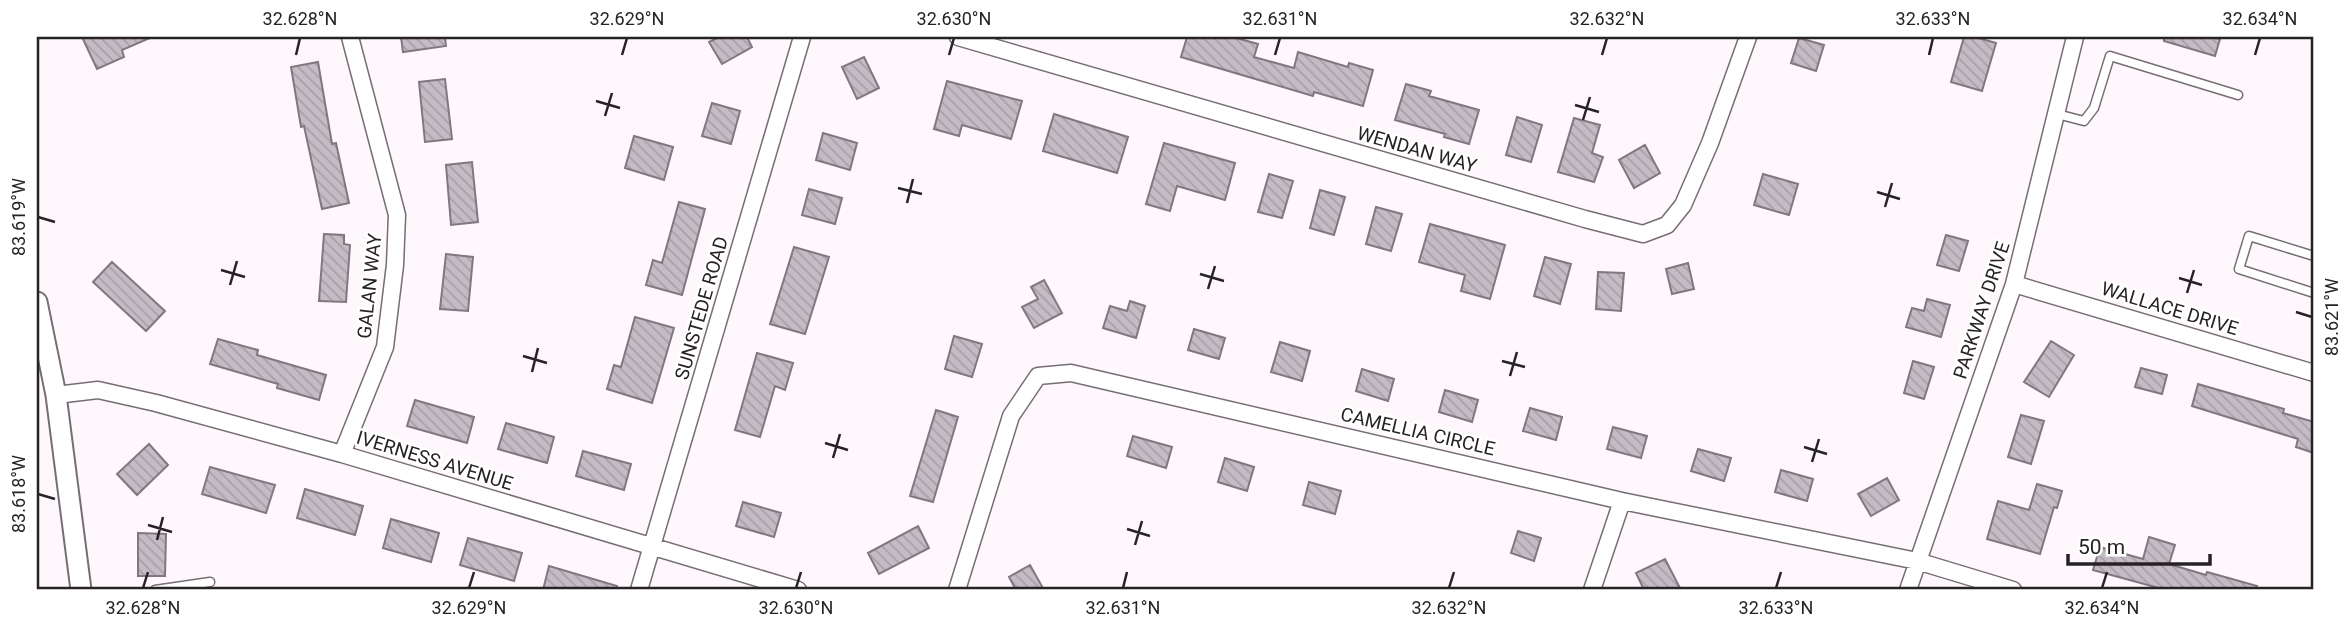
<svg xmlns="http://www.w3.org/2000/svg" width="2351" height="627" font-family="Roboto,sans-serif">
<defs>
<pattern id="building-back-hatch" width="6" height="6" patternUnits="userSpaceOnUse" patternTransform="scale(1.75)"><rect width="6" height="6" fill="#c4bbc4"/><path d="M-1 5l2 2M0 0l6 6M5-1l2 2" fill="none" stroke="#a8a0a8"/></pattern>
</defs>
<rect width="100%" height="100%" fill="#fef8fd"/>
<!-- building -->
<path fill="url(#building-back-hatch)" stroke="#807880" stroke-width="2" d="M82,37H152L122,50L124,57L97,69Z
M401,37H445L446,46L403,52Z
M719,37H747L752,47L722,64L709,42Z
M1187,37H1233L1258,44L1254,57L1294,68L1298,52L1348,67L1349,63L1373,70L1363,106L1314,92L1313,96L1181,57Z
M1964,37H1975L1996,43L1982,91L1951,82Z
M2164,37H2210L2220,39L2215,56L2164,41Z
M1799,38L1824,45L1816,71L1791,63Z
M864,57L879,88L857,99L842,67Z
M318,62L332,144L336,143L349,203L322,209L304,126L301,127L291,67Z
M445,79L452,139L425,142L419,82Z
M947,81L1022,101L1011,139L962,125L959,136L934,129Z
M1406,84L1431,91L1429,96L1479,110L1469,144L1444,137L1445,134L1395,120Z
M712,103L740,111L731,144L702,136Z
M1054,114L1128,137L1117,173L1043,151Z
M1517,117L1542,125L1531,162L1506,155Z
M1574,118L1600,125L1592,153L1603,157L1594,182L1558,172Z
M823,133L857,143L850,170L816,160Z
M634,136L673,147L664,180L625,168Z
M1164,143L1235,163L1225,200L1177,186L1170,211L1146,204Z
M1645,145L1660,173L1634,188L1619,160Z
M472,162L478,222L451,225L446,165Z
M1269,174L1293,181L1282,218L1258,212Z
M1763,174L1798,184L1789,215L1754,205Z
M809,189L842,198L835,224L802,215Z
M1320,190L1345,197L1334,235L1310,228Z
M679,202L705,209L682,295L646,285L653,260L662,263Z
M1376,207L1402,214L1391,251L1366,244Z
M1430,224L1505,245L1490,299L1461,291L1465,275L1419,262Z
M324,234L344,235V244L350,245L346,302L319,301Z
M1946,235L1968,241L1959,271L1937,265Z
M794,247L829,257L805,334L770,324Z
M446,254L473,257L468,311L440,309Z
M1545,257L1571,264L1560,304L1534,296Z
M112,262L165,311L146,331L93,282Z
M1688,263L1694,289L1672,294L1666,269Z
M1598,272L1624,273L1621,311L1596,309Z
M1044,280L1062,313L1034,328L1022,307L1038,299L1031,287Z
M1927,299L1950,305L1941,337L1906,327L1912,308L1924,311Z
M1130,301L1145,306L1136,338L1103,328L1110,306L1127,311Z
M635,317L674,328L652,403L607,389L614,365L621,367Z
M1194,329L1225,338L1219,359L1188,350Z
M954,336L982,344L972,377L945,369Z
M218,339L258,350L257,355L326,375L319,400L277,388L278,384L210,364Z
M2051,341L2074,355L2049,397L2024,382Z
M1280,342L1310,351L1302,381L1271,372Z
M757,353L793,363L785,390L775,386L760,437L735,430Z
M1913,361L1934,367L1924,399L1904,393Z
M2141,368L2167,375L2162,394L2135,387Z
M1362,369L1394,379L1388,401L1356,391Z
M2198,384L2284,409L2283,413L2314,422V453L2296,447L2298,439L2192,406Z
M1445,390L1478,400L1472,422L1439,412Z
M415,400L474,417L467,443L407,426Z
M1530,408L1562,417L1556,440L1523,431Z
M936,410L958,417L933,502L910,496Z
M2021,415L2044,421L2031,464L2008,457Z
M506,423L554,437L547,463L498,449Z
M1613,427L1647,436L1641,458L1607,449Z
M1133,436L1172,447L1166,468L1127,456Z
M149,444L168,465L137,495L117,474Z
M1698,449L1731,458L1724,481L1691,471Z
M583,451L631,464L624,490L576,476Z
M1225,458L1254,467L1247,491L1218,482Z
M210,467L275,485L266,513L202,494Z
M1781,470L1813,479L1807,501L1775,492Z
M1887,478L1899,500L1871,516L1858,494Z
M1309,482L1341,491L1335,514L1303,505Z
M2037,484L2062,491L2057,508L2054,507L2040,554L1987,539L1998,501L2029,510Z
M305,489L363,506L355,535L297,518Z
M743,502L781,513L774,537L736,526Z
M391,519L439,533L431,562L383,548Z
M918,526L929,548L879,574L868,553Z
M1518,531L1541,538L1534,561L1511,553Z
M138,533L166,534L165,576H138Z
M2149,537L2175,545L2169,564L2206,575L2207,572L2257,586L2256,590H2166L2093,570L2100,547L2143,559Z
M468,538L522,553L514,581L460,565Z
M1665,559L1681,590H1644L1636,573Z
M1030,565L1044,590H1016L1009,577Z
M549,566L617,586V590H543Z"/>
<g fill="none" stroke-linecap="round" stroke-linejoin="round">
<defs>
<path id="service" d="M2057,114L2084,121L2094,108L2110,56L2238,95
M2314,256L2249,236L2239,269L2314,293
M155,590L210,582"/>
<path id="minor" d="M958,37L1585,219L1643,234L1667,225L1683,205L1710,143L1748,37
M2014,284L2314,373
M56,395L98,390L156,403L342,454L798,590
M342,454L385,347L395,265L397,215L350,37
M639,590L802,37
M957,590L1011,416L1038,376L1071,373L1622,501L1917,561L2013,590
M1592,590L1622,501
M1908,590L2014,284L2075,37"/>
<path id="tertiary" d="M37,302L56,395L81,590"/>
</defs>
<!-- service casing -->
<use href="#service" stroke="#766d75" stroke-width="11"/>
<!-- minor casing -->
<use href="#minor" stroke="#766d75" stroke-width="19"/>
<!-- tertiary casing -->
<use href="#tertiary" stroke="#766d75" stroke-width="23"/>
<!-- service -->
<use href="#service" stroke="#fff" stroke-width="8"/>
<!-- minor -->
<use href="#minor" stroke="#fff" stroke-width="16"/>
<!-- tertiary -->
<use href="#tertiary" stroke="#fff" stroke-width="19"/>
</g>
<!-- ticks -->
<path fill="none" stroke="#262225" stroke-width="2.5" d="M296,55L300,38M622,55L627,38M949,55L954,38M1275,55L1280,38M1602,55L1607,38M1929,55L1933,38M2255,55L2260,38M596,101L620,108M1575,105L1599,112M605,116L612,93M1583,120L1590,97M898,188L922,194M1877,192L1900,199M907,203L913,179M1885,207L1892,183M38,217L55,222M221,270L245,277M1200,274L1224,281M2179,278L2202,285M230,285L237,261M1208,289L1215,266M2187,293L2194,270M2296,312L2312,317M523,356L547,363M1502,361L1525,367M532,372L538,348M1510,376L1517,352M825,443L848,450M1804,447L1827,454M833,458L840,434M1812,462L1819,439M38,494L55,499M148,525L172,532M1127,529L1150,536M157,540L163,517M1135,545L1142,521M143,588L148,572M469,588L474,572M796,588L801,572M1123,588L1127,572M1449,588L1454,572M1776,588L1781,572M2102,588L2107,572"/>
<g text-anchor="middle" stroke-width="5" stroke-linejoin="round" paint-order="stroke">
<!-- street labels -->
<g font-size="19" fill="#262225" stroke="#fff">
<text transform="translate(1417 149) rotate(16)" y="7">WENDAN WAY</text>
<text transform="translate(369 286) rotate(-84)" y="7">GALAN WAY</text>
<text transform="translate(701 308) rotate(-74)" y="7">SUNSTEDE ROAD</text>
<text transform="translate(2170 308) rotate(17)" y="7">WALLACE DRIVE</text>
<text transform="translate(1981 310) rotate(-72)" y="7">PARKWAY DRIVE</text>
<text transform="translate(1418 431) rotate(13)" y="7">CAMELLIA CIRCLE</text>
<text transform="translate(435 460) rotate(17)" y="7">IVERNESS AVENUE</text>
</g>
</g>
<!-- border -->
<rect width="2351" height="627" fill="none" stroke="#ffffff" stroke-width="77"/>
<!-- scale -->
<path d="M2068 554v10h142v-10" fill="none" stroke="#262225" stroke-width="3.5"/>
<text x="2078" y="554" font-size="21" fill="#262225" stroke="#ffffff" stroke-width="5" paint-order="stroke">50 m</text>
<rect x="38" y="38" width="2274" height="550" fill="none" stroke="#262225" stroke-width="2.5"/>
<g font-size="18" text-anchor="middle" fill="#262225">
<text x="300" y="25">32.628°N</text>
<text x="627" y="25">32.629°N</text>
<text x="954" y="25">32.630°N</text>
<text x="1280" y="25">32.631°N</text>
<text x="1607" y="25">32.632°N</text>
<text x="1933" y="25">32.633°N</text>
<text x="2260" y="25">32.634°N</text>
<text transform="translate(19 217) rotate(-90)" y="6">83.619°W</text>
<text transform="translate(2332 317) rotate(-90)" y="6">83.621°W</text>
<text transform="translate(19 494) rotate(-90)" y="6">83.618°W</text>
<text x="143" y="614">32.628°N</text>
<text x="469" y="614">32.629°N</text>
<text x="796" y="614">32.630°N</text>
<text x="1123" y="614">32.631°N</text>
<text x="1449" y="614">32.632°N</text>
<text x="1776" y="614">32.633°N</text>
<text x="2102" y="614">32.634°N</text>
</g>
</svg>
